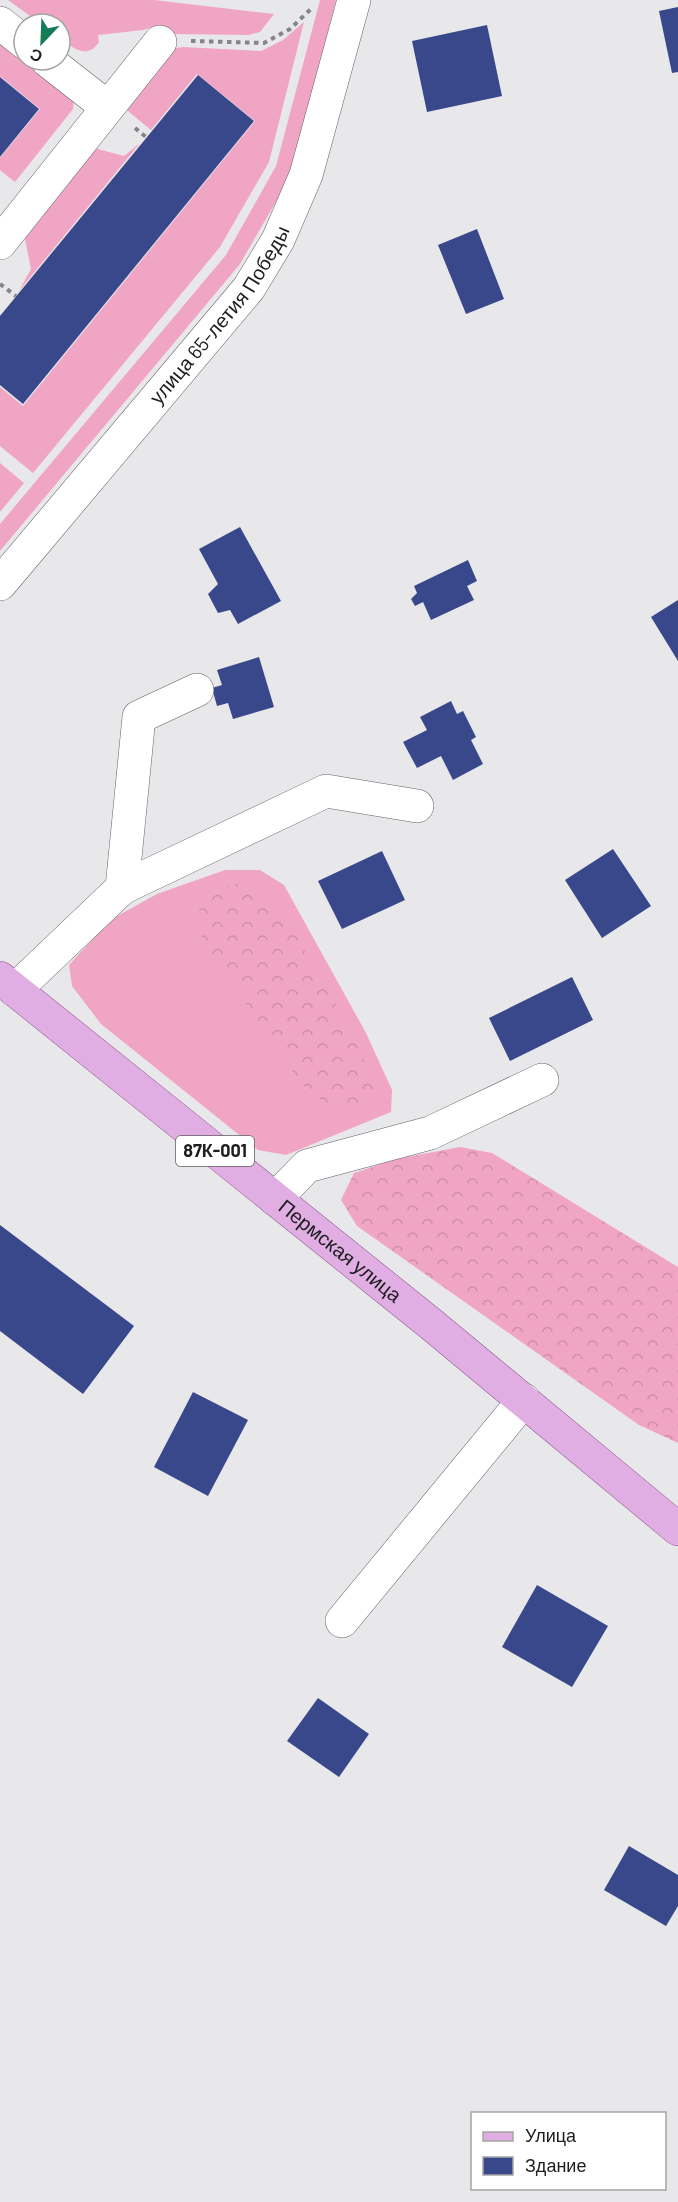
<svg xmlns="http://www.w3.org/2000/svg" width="678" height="2202" font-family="Barlow,sans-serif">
<defs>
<pattern id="forest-crowns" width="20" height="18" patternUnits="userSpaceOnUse" patternTransform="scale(1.5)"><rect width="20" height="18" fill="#f1a5c4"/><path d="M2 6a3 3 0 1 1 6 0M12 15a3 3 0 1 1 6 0" fill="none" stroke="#ce8ea8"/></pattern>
</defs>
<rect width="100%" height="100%" fill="#e8e7ea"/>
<!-- grass -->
<path fill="#f1a5c4" d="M8,0H154L274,14L260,32L248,35L174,34L161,25L143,30L98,35L99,42C87,60 73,48 60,38V24H41Z
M320,0H336L292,174L240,264L0,551V524L226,255L276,166Z
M304,22L269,162L220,247L33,473L0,446V387L23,406L255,121L197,74L151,130L123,107L170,49L183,47L261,51L283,40Z
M0,38L24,57V60H28L71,93L74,100L73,109L15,182L0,170V158L40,109L0,76Z
M140,143L19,291L31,269L23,229L90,147L124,156Z
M0,463L24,483L0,512Z
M225,870H260L284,885L366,1033L392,1090L391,1112L286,1155L258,1150L101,1024L72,986L69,965L110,920L157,894Z"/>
<!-- forest -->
<path fill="url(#forest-crowns)" d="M236,884L259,888L280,909L331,994L374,1079L375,1097C373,1100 369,1106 366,1108C342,1120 317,1097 301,1083L202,940L199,907L213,888Z
M460,1147L492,1153L678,1267V1443L639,1425L357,1226L341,1200L354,1173L396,1159Z"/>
<!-- building -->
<path fill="#38488b" d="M678,7V72L672,73L659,11Z
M487,25L502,96L427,112L412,41Z
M198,75L254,121L23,404L0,385V316Z
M0,77L39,109L0,157Z
M477,229L504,299L466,314L438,245Z
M240,527L281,601L238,624L230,610L218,613L208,594L218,584L199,549Z
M468,560L477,581L467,586L474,600L431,620L423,602L415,606L411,599L417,593L414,586Z
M678,600V661L651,617Z
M259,657L274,707L233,719L228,703L217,706L212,688L222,685L217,670Z
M451,701L457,714L463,711L476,737L471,740L483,764L453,780L441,756L417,768L403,742L427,730L420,717Z
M613,849L651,906L602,938L565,880Z
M382,851L405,900L342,929L318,881Z
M572,977L593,1020L510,1061L489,1018Z
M0,1225L134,1326L83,1394L0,1331Z
M193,1392L248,1420L208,1496L154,1467Z
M537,1585L608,1626L572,1687L502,1647Z
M318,1698L369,1734L339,1777L287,1741Z
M629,1846L678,1875V1906L666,1926L604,1890Z"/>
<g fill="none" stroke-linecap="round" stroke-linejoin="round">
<defs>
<g id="minor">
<path d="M0,23L24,42"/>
<path d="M47,60L107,107"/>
<path d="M0,243L160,42"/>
<path id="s1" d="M0,584L249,288L278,240L306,175L354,0"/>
<path d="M197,690L139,717L122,888L326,791L417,806"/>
<path d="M15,990L122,888"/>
<path d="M275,1199L307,1166L430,1133L542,1080"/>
<path d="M342,1621L524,1400"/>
</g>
<g id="major">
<path id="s2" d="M0,978L431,1324L678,1529"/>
</g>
</defs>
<!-- minor casing -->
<use href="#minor" stroke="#636265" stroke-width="34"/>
<!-- major casing -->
<use href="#major" stroke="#8f5891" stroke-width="34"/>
<!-- path -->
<path stroke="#858487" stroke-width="4" stroke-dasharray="4.5 4.5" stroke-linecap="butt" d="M191,41L264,43L290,29L312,8
M135,128L146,137
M0,284L16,296"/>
<!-- minor -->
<use href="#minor" stroke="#fff" stroke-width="33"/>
<!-- major -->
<use href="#major" stroke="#e0aee2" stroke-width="33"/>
</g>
<g text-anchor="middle" stroke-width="6" stroke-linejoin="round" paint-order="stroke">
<!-- shield labels -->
<rect fill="#fff" stroke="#626162" stroke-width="1.5" x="176" y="1136" width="78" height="30" rx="4.5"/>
<g font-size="18" font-weight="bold" fill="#1e1d1f">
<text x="215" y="1157">87К-001</text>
</g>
<!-- street labels -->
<g font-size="20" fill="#1e1d1f" stroke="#fff">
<text dy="7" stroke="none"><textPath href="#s1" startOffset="348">улица 65-летия Победы</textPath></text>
<text dy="7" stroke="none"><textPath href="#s2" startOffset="436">Пермская улица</textPath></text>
</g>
</g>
<!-- legend -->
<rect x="471" y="2112" width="195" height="78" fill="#ffffff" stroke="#a5a5a5" stroke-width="1.5"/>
<rect x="483" y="2132" width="30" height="9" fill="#e0aee2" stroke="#a5a5a5" stroke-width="1.5"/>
<text x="525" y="2142" font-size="18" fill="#1e1d1f">Улица</text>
<rect x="483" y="2157" width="30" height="18" fill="#38488b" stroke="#a5a5a5" stroke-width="1.5"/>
<text x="525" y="2172" font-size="18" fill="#1e1d1f">Здание</text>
<!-- north arrow -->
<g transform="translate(42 42) rotate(203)"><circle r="28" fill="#ffffff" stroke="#a5a5a5" stroke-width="1.5"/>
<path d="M0-4.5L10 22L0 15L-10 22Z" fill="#157c55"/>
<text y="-9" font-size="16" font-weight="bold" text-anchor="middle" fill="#1e1d1f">С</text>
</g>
</svg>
